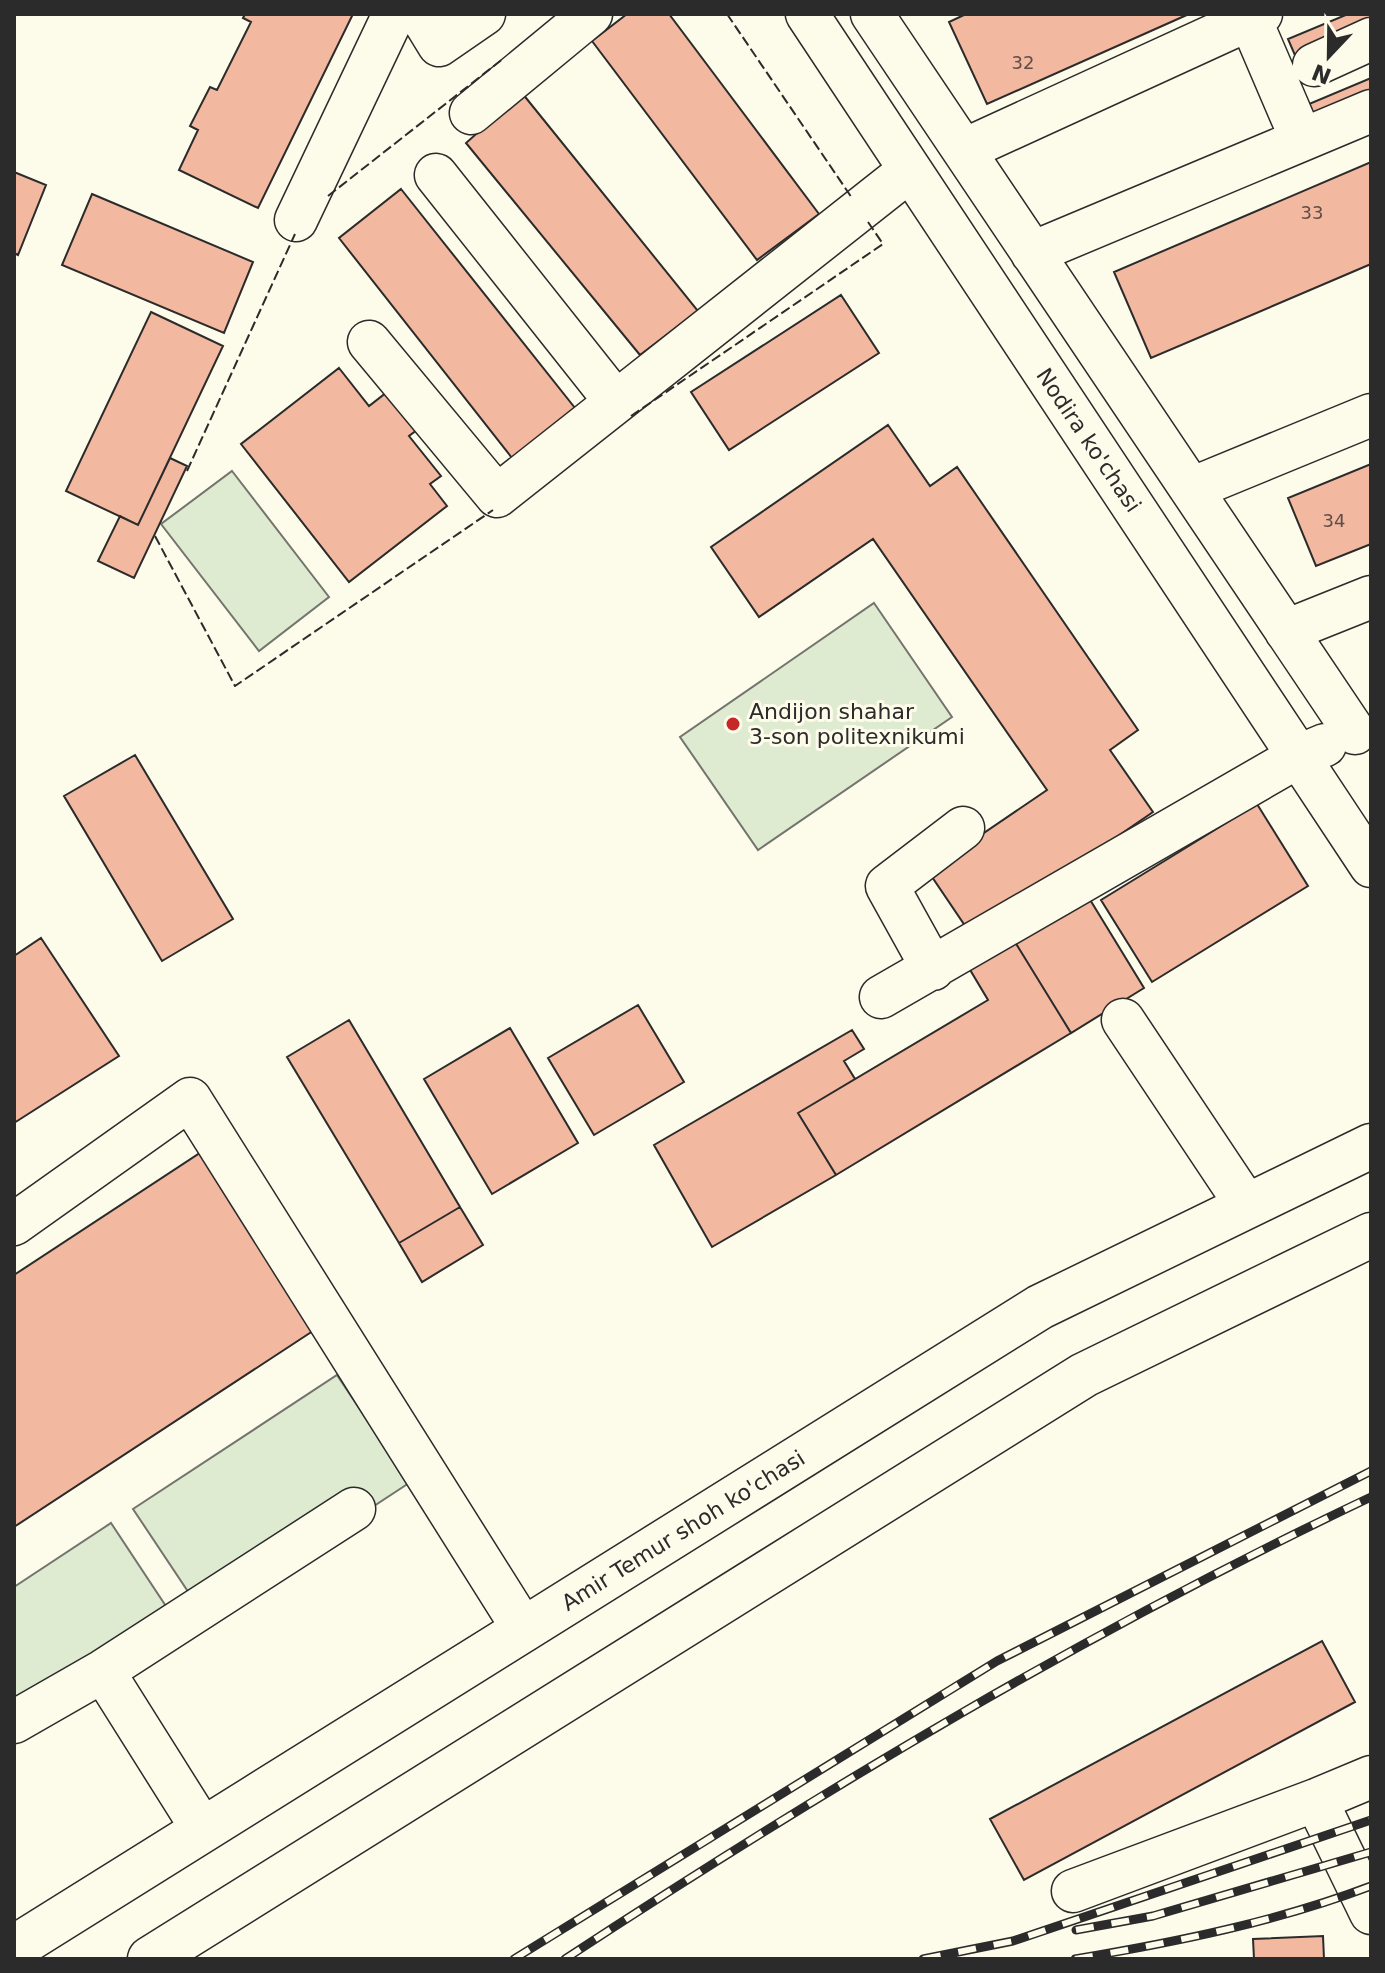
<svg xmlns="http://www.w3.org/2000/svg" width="1385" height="1973" font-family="'DejaVu Sans',sans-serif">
<rect width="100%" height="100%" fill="#fdfbea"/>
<!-- green -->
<path fill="#deebd1" stroke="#74746e" stroke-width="2" d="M232,471L329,597L259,651L161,524Z
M874,603L952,717L758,850L680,737Z
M337,1375L409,1483L205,1617L133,1509Z
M111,1523L183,1632L14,1743V1587Z"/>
<!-- building -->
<path fill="#f2b8a0" stroke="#2b2b2b" stroke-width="2" d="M245,14H353L258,208L179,170L198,130L190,126L210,87L217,90L251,22L243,18Z
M627,14H669L819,214L757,260L592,41Z
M966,14H1189L987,104L949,22Z
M1348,14H1371V29L1297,60L1288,39Z
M1371,78V103L1318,125L1309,104Z
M522,93L698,311L640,355L466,143Z
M1371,162V264L1151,358L1114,272Z
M14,172L46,185L18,255L14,253Z
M401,189L575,408L512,458L339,238Z
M92,194L253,262L224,333L62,265Z
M841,295L879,353L729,450L691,392Z
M151,312L223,346L138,525L66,491Z
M339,368L369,406L391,389L421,427L409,436L441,476L430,484L447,506L349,582L241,444Z
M888,425L930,486L957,467L1138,730L1110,750L1153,812L972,936L928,871L1047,790L873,539L759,617L711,547Z
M170,458L187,466L134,578L98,561L120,516L138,525Z
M1371,464V544L1316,566L1288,498Z
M135,755L233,919L162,961L64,796Z
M1257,804L1308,886L1152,982L1101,900Z
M1089,898L1144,988L1071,1033L1015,942Z
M41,938L119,1056L14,1123V956Z
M1015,942L1071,1033L836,1175L798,1113L988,1000L969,968Z
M638,1005L684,1082L594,1135L548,1058Z
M349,1020L460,1207L399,1243L287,1057Z
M510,1028L578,1143L492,1194L424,1079Z
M852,1030L864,1049L844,1061L855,1079L798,1113L836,1175L712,1247L654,1145Z
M206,1149L322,1325L14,1527V1275Z
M460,1207L483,1245L422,1282L399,1243Z
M1322,1641L1355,1702L1024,1880L990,1819Z
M1323,1936L1324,1959H1254L1253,1939Z"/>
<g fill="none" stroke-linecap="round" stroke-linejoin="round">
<defs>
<path id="minor" d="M420,14L439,45L484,14
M807,14L1371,866
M872,14L1355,733
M1250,19L1301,138
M1314,65L1371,39
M471,113L591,14
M964,150L1261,14
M436,175L616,402
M296,220L394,14
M1032,253L1371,111
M369,342L497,496L910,170
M1191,489L1371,415
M1286,631L1371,597
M933,969L887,886L963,828
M881,997L1301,755L1325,745
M1123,1020L1247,1206
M14,1224L190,1099L524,1630
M103,1671L203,1830
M14,1722L103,1671L354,1509
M1316,1800L1371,1777
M1073,1891L1316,1800L1371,1913"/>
<path id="major" d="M14,1948L1040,1307L1371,1146
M150,1959L1084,1375L1371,1235"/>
</defs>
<!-- minor casing -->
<use href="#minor" stroke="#2b2b2b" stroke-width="45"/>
<!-- major casing -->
<use href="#major" stroke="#2b2b2b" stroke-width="47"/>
<!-- minor -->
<use href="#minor" stroke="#fdfbea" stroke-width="42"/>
<!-- major -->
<use href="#major" stroke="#fdfbea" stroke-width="44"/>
<defs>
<path id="rail" d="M1076,1930L1153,1916L1371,1852
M514,1959L997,1661L1371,1471
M565,1959C824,1789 1090,1630 1371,1497
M923,1959L1013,1941L1371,1820
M1075,1959C1176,1942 1276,1922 1371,1886"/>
</defs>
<!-- rail casing -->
<use href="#rail" stroke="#2b2b2b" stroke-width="9"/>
<!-- rail -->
<use href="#rail" stroke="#fdfbea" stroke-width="6" stroke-dasharray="18" stroke-linecap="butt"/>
<!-- fence -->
<path stroke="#2b2b2b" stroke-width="2" stroke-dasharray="10 4" stroke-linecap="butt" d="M727,14L852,198
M328,196L504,58
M631,416L883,244L868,222
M187,471L295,234
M155,536L235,686L493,510"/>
</g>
<!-- markers -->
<circle fill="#c62828" stroke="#fdfbea" stroke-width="3" cx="733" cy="724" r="8"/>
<g text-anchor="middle" stroke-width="6" stroke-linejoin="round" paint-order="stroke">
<!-- number labels -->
<g font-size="18" fill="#5d4e48">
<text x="1023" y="69">32</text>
<text x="1312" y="219">33</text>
<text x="1334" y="527">34</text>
</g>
<!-- street labels -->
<g font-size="22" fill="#2b2b2b" stroke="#fdfbea">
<text transform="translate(1089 440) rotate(56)" y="8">Nodira ko'chasi</text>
<text transform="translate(683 1530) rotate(-32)" y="8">Amir Temur shoh ko'chasi</text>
</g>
<!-- poi labels -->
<g font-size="22" fill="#2b2b2b" stroke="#fdfbea" text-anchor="start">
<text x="749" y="719">Andijon shahar<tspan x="749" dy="25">3-son politexnikumi</tspan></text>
</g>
</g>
<!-- border -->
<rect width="1385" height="1973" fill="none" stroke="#2b2b2b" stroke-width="32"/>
<!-- north arrow -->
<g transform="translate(1329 56) rotate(202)" stroke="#fdfbea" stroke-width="6" paint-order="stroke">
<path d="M0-6L14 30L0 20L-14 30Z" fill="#2b2b2b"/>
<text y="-12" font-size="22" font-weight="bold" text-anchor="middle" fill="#2b2b2b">N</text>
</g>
</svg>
